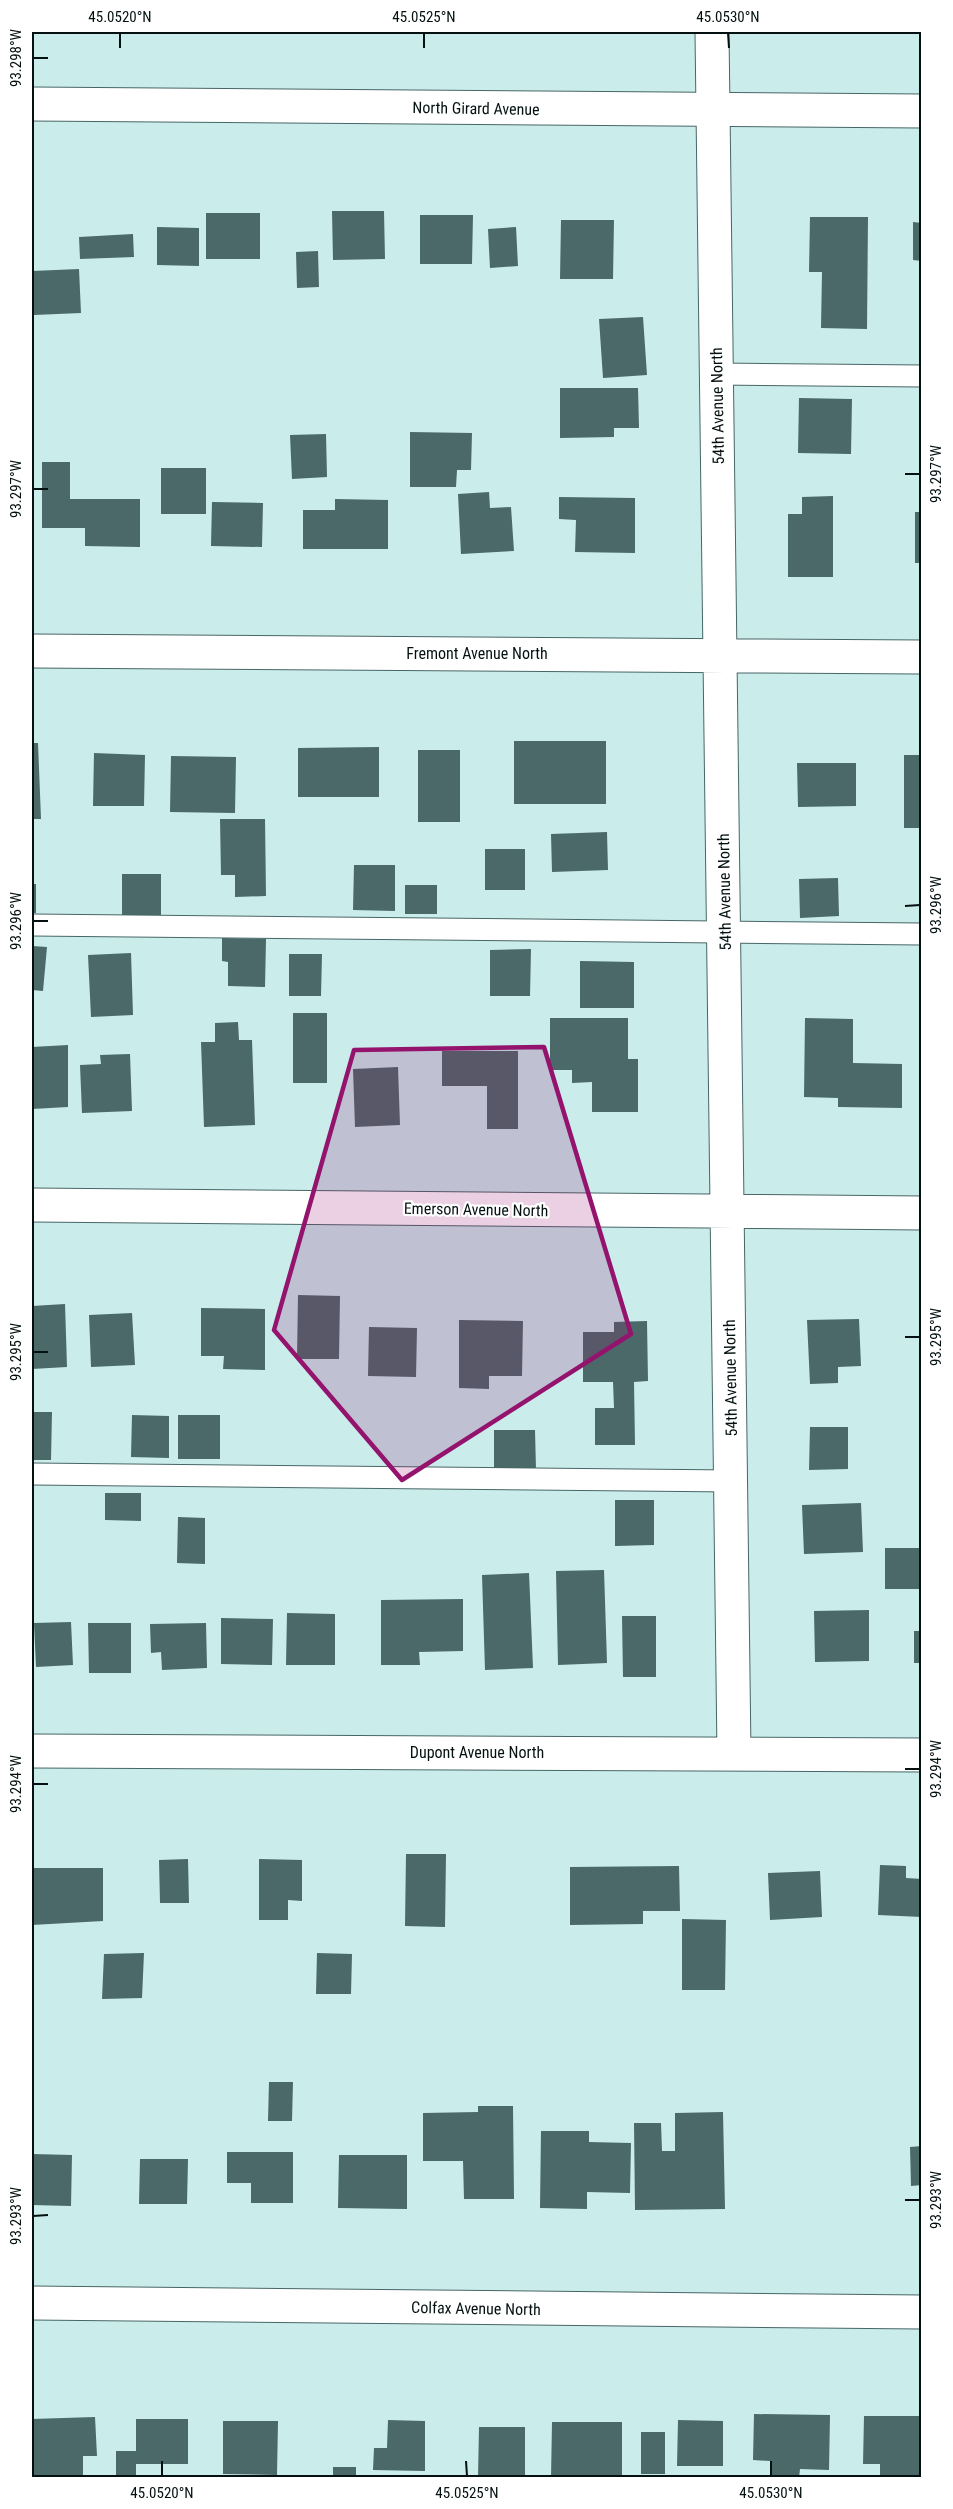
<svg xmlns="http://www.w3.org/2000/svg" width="953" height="2509" font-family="'Roboto Condensed',sans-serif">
<rect width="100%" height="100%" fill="#caeceb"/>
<!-- building -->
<path fill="#4a6968" d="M332,211H384L385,259L333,260Z
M206,213H260V259H206Z
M420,215H473L472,264H420Z
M810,217H868L867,329L821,328L822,272H809Z
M561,220H614L613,279H560Z
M913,222L922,223V261L913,260Z
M157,227L199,228V266L157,265Z
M516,227L518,266L490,268L488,229Z
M133,234L134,257L80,259L79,237Z
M318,251L319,287L297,288L296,252Z
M79,269L81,313L34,315L32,271Z
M643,317L647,375L603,378L599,319Z
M560,388H638L639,428H614V437L560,438Z
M799,398L852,399L851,454L798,453Z
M410,432L472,433L471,470H457L456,487H410Z
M326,434L327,477L292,479L290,435Z
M42,462H70V499H140V547L85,546V528H42Z
M161,468H206V514H161Z
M489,492L490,508L511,507L514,551L461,554L458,494Z
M833,496V577H788V514H802V497Z
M559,497L635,498V553L575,552L576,520L559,519Z
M335,499L388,500V549H303V510H335Z
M212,502L263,503L262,547L211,546Z
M915,512H922V563H915Z
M514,741H606V804H514Z
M32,743H38L41,819H32Z
M379,747V797H298V748Z
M418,750H460V822H418Z
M94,753L145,755L144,806H93Z
M904,755H922V828H904Z
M171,756L236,757L235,813L170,812Z
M797,763H856V806L798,807Z
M220,819H265L266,896L235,897V875H221Z
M607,832L608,870L552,872L551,834Z
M485,849H525V890H485Z
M354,865H395V911L353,910Z
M122,874H161V915H122Z
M838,878L839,916L800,918L799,879Z
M32,884H36V913H32Z
M405,885H437V914H405Z
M919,893H922V919H919Z
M222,938L266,939L265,987L228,986V962L222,961Z
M32,946L47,947L43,991L32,990Z
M531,949L530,996H490V950Z
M131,953L133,1015L91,1017L88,955Z
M289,954H322L321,996H289Z
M580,961L634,962V1008H580Z
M293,1013H327V1083H293Z
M550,1018H628V1059H638V1112H592V1082L572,1083V1070H550Z
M805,1018L853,1019V1063L902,1064V1108L838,1107V1098L804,1097Z
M238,1022L239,1040H252L255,1125L204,1127L201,1042H215V1023Z
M68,1045V1107L32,1109V1047Z
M442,1051H518V1129H487V1086H442Z
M130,1054L132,1111L82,1113L80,1065L101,1064L100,1055Z
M398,1067L400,1125L355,1127L353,1069Z
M298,1295L340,1296L339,1359H297Z
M65,1304L67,1367L32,1369V1306Z
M201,1308L265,1309V1370L223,1369L224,1356H201Z
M132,1313L135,1365L91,1367L89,1315Z
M859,1319L861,1366L838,1367V1383L810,1384L807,1320Z
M459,1320L523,1321L522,1376H489V1389L459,1388Z
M647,1321L648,1381L634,1382L635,1445H595V1408H614L613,1382H583V1332H614V1322Z
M369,1327L417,1328L416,1377L368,1376Z
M32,1412H52L51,1460H32Z
M132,1415L169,1416V1458L131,1457Z
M178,1415H220V1459H178Z
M810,1427H848V1469L809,1470Z
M494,1430H535L536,1470H494Z
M105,1493H141V1521L105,1520Z
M615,1500H654V1545L615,1546Z
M861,1503L863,1552L804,1554L802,1505Z
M178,1517L205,1518V1564L177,1563Z
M885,1548H919V1589H885Z
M604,1570L607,1663L558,1665L556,1571Z
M529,1573L533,1668L485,1670L482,1575Z
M463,1599V1651L419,1652L420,1665H381V1600Z
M869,1610V1661L815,1662L814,1611Z
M287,1613L335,1614V1665H286Z
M622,1616H656V1677H623Z
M221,1618L273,1619L272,1665L221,1664Z
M71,1622L73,1665L36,1667L34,1623Z
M88,1623H131V1673H89Z
M206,1623L207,1668L162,1670L161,1652L151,1653L150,1624Z
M914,1631H922V1663H914Z
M406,1854H446L445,1927L405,1926Z
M188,1859L189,1903H160L159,1860Z
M259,1859L302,1860V1901L288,1900V1920H259Z
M880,1865L906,1866V1878L922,1879V1917L878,1915Z
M679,1866L680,1911H643V1924L570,1925V1867Z
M32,1868H103V1921L32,1925Z
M820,1871L822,1917L770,1920L768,1873Z
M682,1919L726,1920L725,1990H682Z
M144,1953L142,1998L102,1999L104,1954Z
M317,1953L352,1954L351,1994H316Z
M269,2082H293L292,2121H268Z
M478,2106H513L514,2199H464L463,2161H423V2113L478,2112Z
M723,2112L725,2209L635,2210L634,2123H661L662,2151H675V2113Z
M541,2131H589V2142L631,2143L630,2193L587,2192V2209L540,2208Z
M922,2146V2185L911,2186L910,2147Z
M227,2152H293V2203H251V2183H227Z
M32,2154L72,2155L71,2206L32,2205Z
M339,2155H407V2209L338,2208Z
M140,2159H188L187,2204H139Z
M754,2414L830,2415L829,2470L800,2469L799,2478H770V2461L753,2460Z
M864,2416H922V2478H880V2464H863Z
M95,2417L97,2456H83V2478H32V2419Z
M136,2419H188V2464H136V2478H116V2451H136Z
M388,2420L425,2421V2471L373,2470L374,2448H387Z
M678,2420L723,2421V2466H677Z
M223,2421H278L277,2475L223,2474Z
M552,2422H622V2478H551Z
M479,2427H525V2478H478Z
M641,2432H665V2474H641Z
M333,2467H356V2478H333Z"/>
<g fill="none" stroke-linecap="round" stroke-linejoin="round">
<defs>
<path id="service" d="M717,374L922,376
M32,925L922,934
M32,1474L732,1481"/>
<path id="minor" d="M712,32L734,1753
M32,104L922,111
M32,651L922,657
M32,1205L922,1213
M32,1751L922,1755
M32,2303L922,2312"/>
</defs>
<!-- service casing -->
<use href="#service" stroke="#486666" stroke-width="23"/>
<!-- minor casing -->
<use href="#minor" stroke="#486666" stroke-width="35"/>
<!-- service -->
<use href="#service" stroke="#fff" stroke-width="21"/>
<!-- minor -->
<use href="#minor" stroke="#fff" stroke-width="33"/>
</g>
<!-- marked area -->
<path fill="#94136d" fill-opacity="0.2" stroke="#94136d" stroke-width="4.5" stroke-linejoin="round" d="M544,1047L631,1334L402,1480L274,1330L354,1050Z"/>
<!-- ticks -->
<path fill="none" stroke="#051111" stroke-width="2" d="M120,33V48M424,33V48M728,33L729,48M33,58H48M905,474H920M33,489H48M905,906L920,905M33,921H48M905,1337H920M33,1352H48M905,1769H920M33,1784H48M905,2200H920M33,2216L48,2215M162,2461V2476M466,2461L467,2476M771,2461V2476"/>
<g text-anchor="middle" stroke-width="4.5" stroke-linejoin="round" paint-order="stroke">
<!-- street labels -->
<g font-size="16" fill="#051111" stroke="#fff">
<text transform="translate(476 108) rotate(1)" y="6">North Girard Avenue</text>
<text transform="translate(717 406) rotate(-91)" y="6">54th Avenue North</text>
<text x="477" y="659">Fremont Avenue North</text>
<text transform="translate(724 892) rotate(-91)" y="6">54th Avenue North</text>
<text transform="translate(476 1209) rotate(1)" y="6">Emerson Avenue North</text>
<text transform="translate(730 1378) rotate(-91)" y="6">54th Avenue North</text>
<text x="477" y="1758">Dupont Avenue North</text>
<text transform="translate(476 2308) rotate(1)" y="6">Colfax Avenue North</text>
</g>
</g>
<!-- border -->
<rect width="953" height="2509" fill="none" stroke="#ffffff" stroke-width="66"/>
<rect x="33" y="33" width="887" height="2443" fill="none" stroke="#051111" stroke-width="2"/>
<g font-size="15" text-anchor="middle" fill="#051111">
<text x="120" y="22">45.0520°N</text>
<text x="424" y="22">45.0525°N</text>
<text x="728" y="22">45.0530°N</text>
<text transform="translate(16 58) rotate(-90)" y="5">93.298°W</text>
<text transform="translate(936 474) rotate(-90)" y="5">93.297°W</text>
<text transform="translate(16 489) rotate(-90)" y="5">93.297°W</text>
<text transform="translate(936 905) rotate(-90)" y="5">93.296°W</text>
<text transform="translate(16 921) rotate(-90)" y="5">93.296°W</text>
<text transform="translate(936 1337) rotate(-90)" y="5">93.295°W</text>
<text transform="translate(16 1352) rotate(-90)" y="5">93.295°W</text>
<text transform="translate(936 1769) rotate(-90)" y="5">93.294°W</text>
<text transform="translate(16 1784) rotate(-90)" y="5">93.294°W</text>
<text transform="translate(936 2200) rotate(-90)" y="5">93.293°W</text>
<text transform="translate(16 2216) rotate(-90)" y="5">93.293°W</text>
<text x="162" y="2498">45.0520°N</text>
<text x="467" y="2498">45.0525°N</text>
<text x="771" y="2498">45.0530°N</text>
</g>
</svg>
